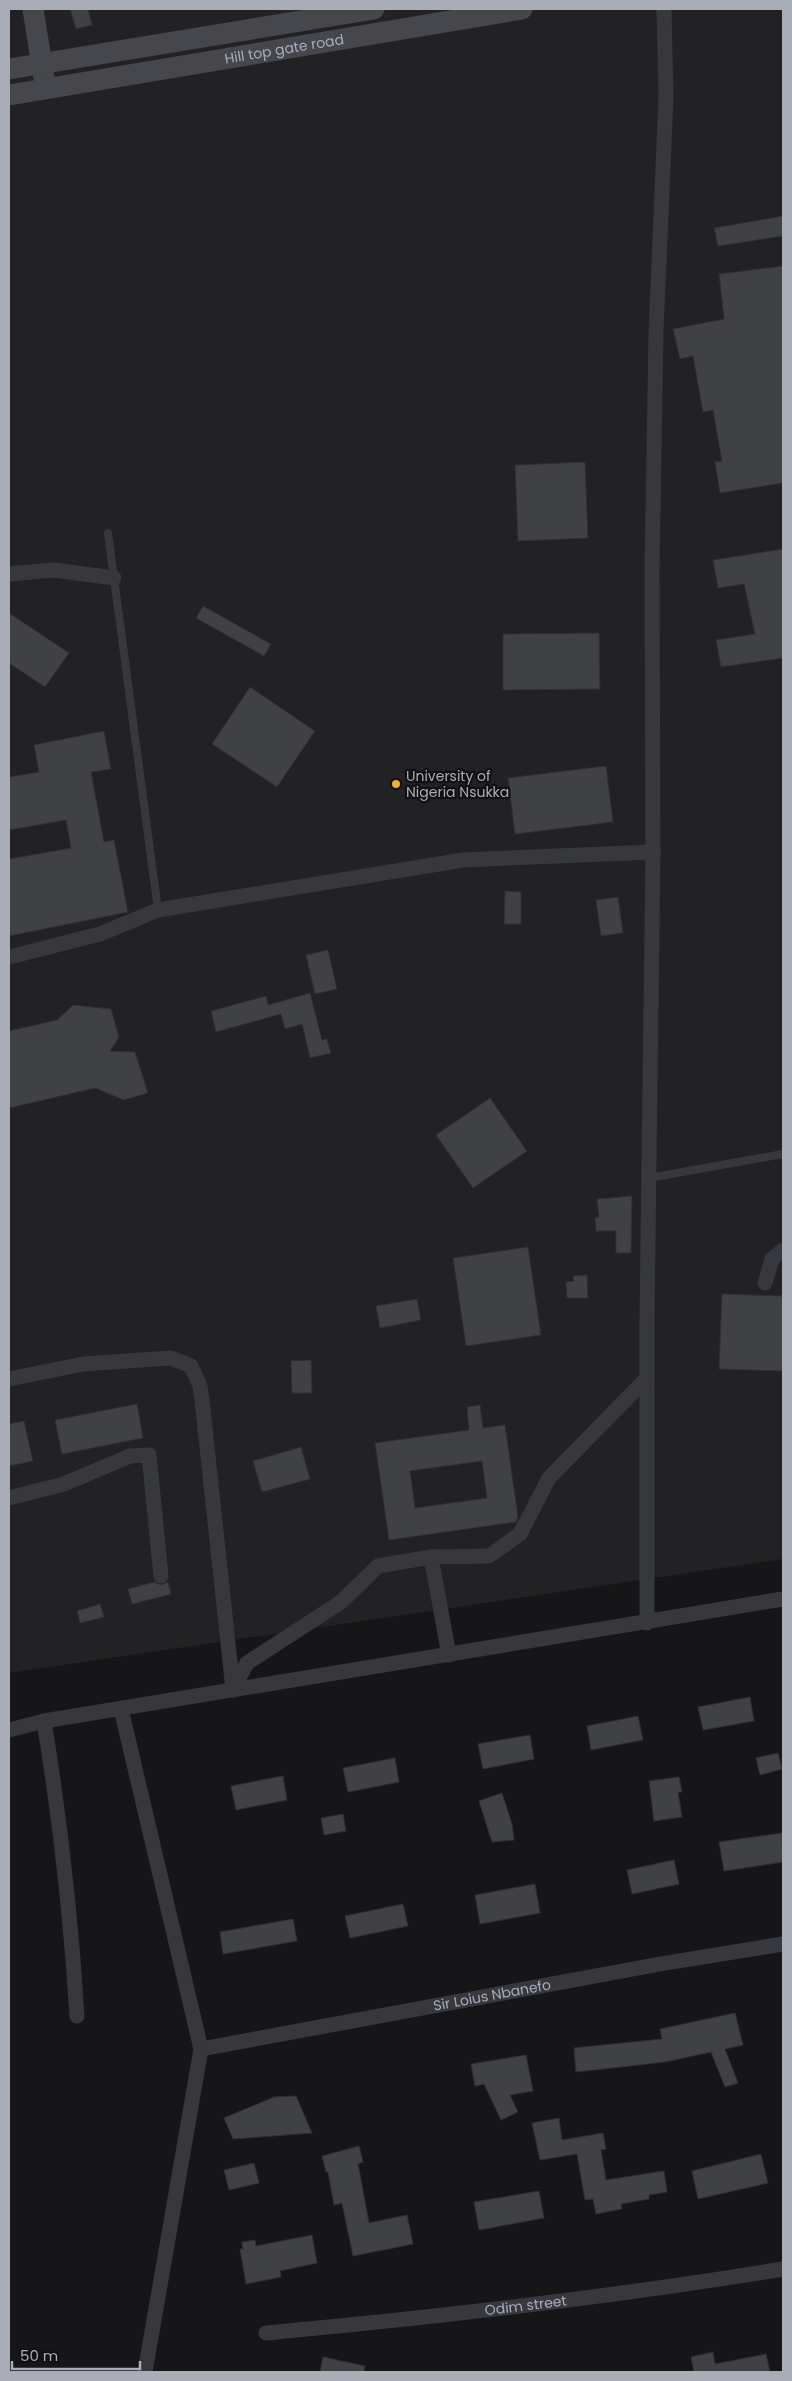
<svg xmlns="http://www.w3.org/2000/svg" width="792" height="2381" font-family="Poppins,sans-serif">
<rect width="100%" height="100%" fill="#161618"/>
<!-- built -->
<path fill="#222225" d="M9,9H783V1559L9,1673Z"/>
<!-- building -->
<path fill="#404145" stroke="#303034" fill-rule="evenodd" d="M70,9H88L92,25L76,29Z
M783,216V236L718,246L714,228Z
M783,266V483L720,493L715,462L722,461L713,410L703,412L693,356L680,359L673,329L724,319L719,274Z
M585,462L588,538L518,541L515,465Z
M783,549V658L721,667L716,640L755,634L744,584L718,588L713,560Z
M203,606L271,644L264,656L196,618Z
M9,613L69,653L45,687L9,663Z
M599,633L600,689L503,690V634Z
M250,687L315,731L277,787L212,744Z
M104,731L111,769L91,772L104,842L114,840L128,912L9,936V859L71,848L66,820L9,830V777L39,772L34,745Z
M606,766L613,822L515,834L508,778Z
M505,891L521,892V924H504Z
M618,897L623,933L601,936L596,900Z
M328,950L337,989L315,994L306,955Z
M310,993L322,1040L327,1039L331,1053L310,1058L302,1024L285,1029L281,1014L216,1032L211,1011L266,996L268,1005Z
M73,1005L111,1009L119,1037L110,1051L135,1052L148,1093L124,1100L95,1088L9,1108V1031L57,1020Z
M490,1098L527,1151L473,1188L436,1135Z
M632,1196L631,1253H616V1231H596L595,1218L599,1217L597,1199Z
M528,1247L541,1335L466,1346L453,1258Z
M587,1275L588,1298H567L566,1282L574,1281L573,1276Z
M722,1294L783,1296V1371L719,1369Z
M417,1299L421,1320L380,1328L376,1306Z
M311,1360L312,1393H292L291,1361Z
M137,1404L143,1438L62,1454L55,1420Z
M480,1405L483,1428L505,1425L518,1517L516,1522L389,1540L375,1443L469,1430L467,1407ZM482,1461L487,1498L415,1508L410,1471Z
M24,1421L33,1461L9,1466V1424Z
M301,1447L310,1479L262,1492L253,1461Z
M154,1582L161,1585L168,1582L171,1594L132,1604L128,1589Z
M100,1604L104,1617L80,1623L77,1611Z
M750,1697L754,1721L703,1730L698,1707Z
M638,1716L643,1740L591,1750L587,1726Z
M530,1735L534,1759L483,1769L478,1744Z
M778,1753L782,1769L760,1775L756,1758Z
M395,1758L399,1782L348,1792L343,1768Z
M283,1776L287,1800L236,1810L231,1786Z
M679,1777L682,1792H678L682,1817L654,1821L649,1781Z
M502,1793L512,1824L514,1840L492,1842L479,1801Z
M343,1814L346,1831L324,1835L321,1818Z
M782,1833L783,1862L724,1871L719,1842Z
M674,1860L679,1884L632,1894L627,1870Z
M535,1884L540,1913L480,1924L475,1895Z
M403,1904L408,1926L350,1938L345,1916Z
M293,1919L297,1941L223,1954L220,1932Z
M735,2013L743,2045L725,2049L738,2083L725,2087L711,2052L665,2062L576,2072L574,2048L662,2039L660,2029Z
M526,2055L533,2091L510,2095L518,2112L501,2120L484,2084L475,2086L471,2064Z
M296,2096L312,2133L233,2139L224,2118L274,2097Z
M559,2118L562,2140L603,2133L606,2149L601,2150L606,2180L664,2171L667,2192L649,2195V2199L621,2204L622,2209L596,2214L593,2199L585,2200L577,2154L540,2160L532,2123Z
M359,2146L363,2162L358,2164L369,2223L407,2215L413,2244L353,2256L342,2203L334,2205L328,2172H326L322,2156Z
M761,2154L768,2183L698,2199L692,2171Z
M254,2163L259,2183L229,2190L224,2170Z
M539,2191L544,2218L479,2230L474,2202Z
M312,2235L317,2263L280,2271L281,2277L246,2284L240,2249H243L242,2242L255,2240L256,2246Z
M713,2352L715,2364L766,2354L770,2372H694L691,2357Z
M323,2357L365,2366L364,2372H320Z"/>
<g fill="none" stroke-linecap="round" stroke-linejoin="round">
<!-- lane -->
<path stroke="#37383d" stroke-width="8" d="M108,533L158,910
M649,1178L783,1154"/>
<!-- street -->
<g stroke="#37383d" stroke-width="15">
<path d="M9,574L54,570L114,578"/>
<path d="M9,957L100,934L158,910L463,860L653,852"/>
<path d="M765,1283L772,1259L783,1250"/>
<path d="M9,1379L83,1364L171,1358L191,1366L200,1386L202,1400L233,1690"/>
<path d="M9,1498L64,1484L130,1456L149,1455L161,1576"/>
<path d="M647,1623V1318L653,852L652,571L656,332L666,96L664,9"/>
<path d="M449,1655L431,1557L489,1556L520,1534L549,1478L647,1378"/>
<path d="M233,1690L247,1663L341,1602L378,1566L431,1557"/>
<path d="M121,1709L201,2049L145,2372"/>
<path d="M44,1721C60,1819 71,1917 77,2016"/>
<path d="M9,1730L44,1721L783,1599"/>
<path id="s1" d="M201,2049L660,1964L783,1944"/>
<path id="s2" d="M266,2333C439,2317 612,2297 783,2269"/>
</g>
<!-- secondary -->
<g stroke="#45474d" stroke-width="21">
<path d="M33,9L44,78"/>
<path d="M9,69L374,9"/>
<path id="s3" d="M9,95L522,9"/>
</g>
</g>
<!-- markers -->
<circle fill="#f2b134" stroke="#111113" stroke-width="2" cx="396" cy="784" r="5"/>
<g text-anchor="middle" stroke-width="4.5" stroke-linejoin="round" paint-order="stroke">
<!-- street labels -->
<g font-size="14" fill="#a8adb8" stroke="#111113">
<text dy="5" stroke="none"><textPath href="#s3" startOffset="279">Hill top gate road</textPath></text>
<text dy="5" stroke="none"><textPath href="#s1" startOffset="296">Sir Loius Nbanefo</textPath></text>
<text dy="5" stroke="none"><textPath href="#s2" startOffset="261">Odim street</textPath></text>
</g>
<!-- poi labels -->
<g font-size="14" fill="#a8adb8" stroke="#111113" text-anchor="start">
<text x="406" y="781">University of<tspan x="406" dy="16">Nigeria Nsukka</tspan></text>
</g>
</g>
<!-- border -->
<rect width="792" height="2381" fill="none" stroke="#a8adb8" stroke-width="20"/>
<!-- scale -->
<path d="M12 2361v8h128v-8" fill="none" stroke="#a8adb8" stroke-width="2.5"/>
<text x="20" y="2361" font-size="15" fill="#a8adb8" stroke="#111113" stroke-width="4" paint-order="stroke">50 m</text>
</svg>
